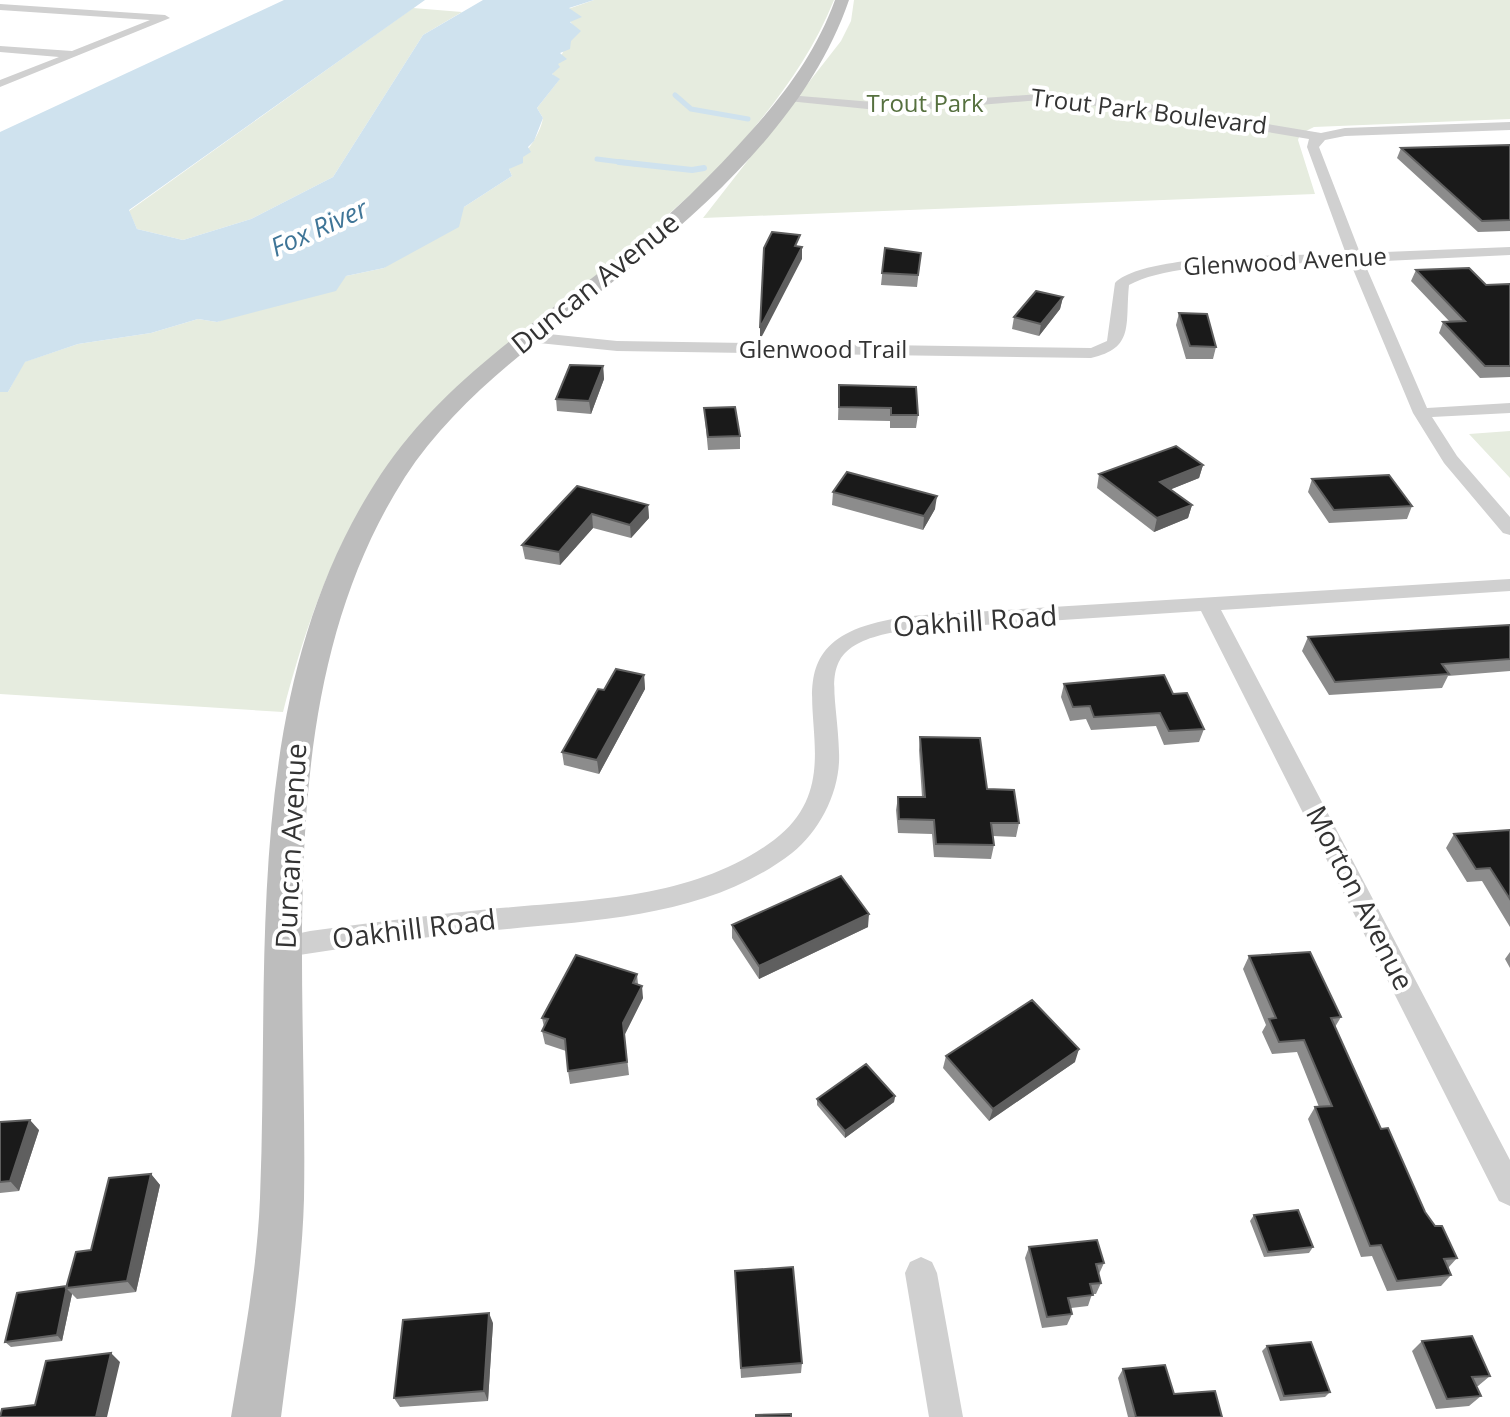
<svg xmlns="http://www.w3.org/2000/svg" width="1510" height="1417" font-family="'Open Sans',sans-serif">
<rect width="100%" height="100%" fill="#fff"/>
<!-- green -->
<path fill="#e6ecdf" d="M594,0H834C807,67 763,119 715,173L393,458C337,536 307,620 283,712L0,694V392H8L24,362L78,344L151,333L198,319L217,322L346,276L384,268L464,207L512,176L509,169C524,155 539,139 543,118L537,108L559,80L552,74L575,28L570,21L568,9Z
M854,0H1510V119L1314,127L1300,134L1298,140L1315,194L703,218L841,41L851,21Z
M413,8L462,12L423,35L333,177L251,219L183,240L137,229L129,211Z
M1510,431V478L1469,434Z"/>
<!-- water -->
<path fill="#cfe2ee" d="M284,0H425L129,210L137,229L183,240L251,219L333,177L423,35L483,0H594L569,8L582,17L570,22L581,31L571,41L570,49L560,53L567,59L558,64L560,67L552,74L560,79L537,108L543,118L534,141L528,147L531,152L523,157V163L509,169L512,176L464,207L459,227L384,268L346,276L336,291L217,322L198,319L151,333L78,344L25,362L8,392H0V132Z"/>
<g fill="none" stroke-linecap="round" stroke-linejoin="round">
<!-- stream-far1 -->
<path stroke="#cfe2ee" stroke-width="5" d="M675,95L691,109L748,119
M597,159L636,164"/>
<!-- stream -->
<path stroke="#cfe2ee" stroke-width="6" d="M619,162L692,170L704,168"/>
<!-- street -->
<path fill="#d0d0d0" fill-rule="evenodd" d="M0,4L165,15L170,18L0,87V80L59,57L0,52V46L72,51L150,20L0,10Z
M1040,94L1136,102L1321,133L1345,128L1510,122V130L1345,136L1325,140L1319,147L1360,253L1510,247V255L1364,262L1427,408L1510,403V413L1432,417L1457,456L1510,517V535L1503,533L1444,463L1413,413L1350,262C1294,265 1174,259 1129,285C1125,325 1135,348 1091,358L617,351L529,342L521,337L529,332L617,341L1091,348L1107,341L1115,283C1145,252 1298,256 1346,254L1307,147L1309,139L1136,110L1040,100L897,112L788,101L782,98L788,95L897,104Z
M1510,579V591L1221,610L1510,1160V1206L1499,1201L1201,611L907,630C811,644 837,680 839,752C841,789 821,830 792,853C704,921 584,920 478,932C414,938 350,947 286,957L277,954L273,946L277,938L310,931C370,923 430,915 490,909C586,900 694,900 774,840C881,759 719,633 924,615Z
M921,1257L932,1262L937,1273L963,1417H929L905,1273L910,1262Z"/>
<!-- secondary -->
<path fill="#bdbdbd" fill-rule="evenodd" d="M835,0H849C809,118 701,213 605,288C534,344 455,400 405,477C270,688 308,960 304,1199C302,1272 290,1344 281,1417H231C243,1344 257,1272 260,1198C270,955 240,687 381,474C442,382 537,322 622,255C669,217 712,175 752,130C787,91 817,50 835,0Z"/>
</g>
<!-- wall -->
<path fill="#8c8c8c" d="M1510,145V231L1478,232L1397,158L1401,148Z
M885,248L921,253L917,287L881,285Z
M1416,270L1486,285L1510,284V377L1480,378L1439,333L1443,322H1450L1411,281Z
M1063,297L1060,309L1039,336L1012,329L1014,317Z
M1179,313L1216,347L1213,359H1186L1176,325Z
M603,366L604,379L591,414L557,411L556,399Z
M839,385L918,415L916,428H890V421L838,420Z
M704,408L740,436V449L708,450Z
M1203,465L1199,478L1171,489L1192,505L1188,518L1154,532L1097,488L1099,474Z
M1312,479L1412,506L1407,519L1329,523L1308,492Z
M577,486L648,505L649,518L631,538L593,528L560,565L525,559L522,545Z
M833,492L935,509L923,530L832,505Z
M1510,625V671L1448,676L1442,688L1329,695L1302,651L1308,637Z
M644,675L645,689L599,774L564,765L562,752L604,690Z
M1064,684L1173,694L1204,729L1199,742L1164,745L1156,726L1091,730L1086,719L1070,721L1061,697Z
M920,737L987,789L1019,823L1016,837L993,836L994,845L991,859L934,857L932,834L898,833L896,810L898,797H922L919,750Z
M1510,830V927L1482,881L1467,882L1446,848L1454,834Z
M732,925L868,927L759,979L732,938Z
M1510,952V968L1505,959Z
M1249,956L1341,1017L1335,1027L1381,1129L1425,1212L1457,1258L1448,1268L1451,1275L1441,1286L1387,1291L1372,1256L1361,1257L1308,1119L1315,1107H1319L1297,1052L1272,1054L1262,1032L1266,1025L1243,969Z
M637,974L638,984L643,998L624,1036L629,1075L570,1084L568,1071L566,1051L545,1044L542,1031L544,1027L542,1018Z
M946,1056L1075,1062L989,1121L943,1068Z
M895,1096L894,1102L845,1138L817,1105V1099Z
M0,1122L39,1130L19,1191L0,1193Z
M151,1174L160,1185L136,1292L77,1299L72,1294L62,1341L11,1347L5,1342L67,1286L91,1250Z
M1254,1215L1313,1247L1309,1253L1264,1257L1250,1221Z
M1029,1247L1104,1263L1099,1274L1101,1283L1096,1294H1092L1088,1306L1071,1308L1072,1314L1067,1325L1042,1328L1025,1258Z
M735,1271L802,1363L801,1373L741,1378Z
M493,1323L488,1401L400,1407L394,1398Z
M1422,1341L1490,1376L1478,1386H1476L1481,1396L1469,1406L1436,1409L1412,1351Z
M1267,1346L1330,1392L1325,1397L1280,1401L1262,1351Z
M1123,1369L1174,1394L1222,1417H1128L1118,1378Z"/>
<!-- shaded-wall -->
<path fill="#5f5f5f" d="M802,247V259L760,340V328Z
M1063,297L1060,309L1039,336L1041,324Z
M603,366L604,379L591,414L589,401Z
M1203,465L1199,478L1157,495L1160,482Z
M937,496L935,509L923,530L924,516Z
M648,505L649,518L631,538L630,525Z
M1192,505L1188,518L1154,532L1157,518Z
M592,514L593,528L560,565L559,552Z
M644,675L645,689L599,774L597,760Z
M869,914L868,927L759,979V966Z
M642,986L643,998L624,1036L629,1075L623,1023Z
M1079,1049L1075,1062L989,1121L993,1109Z
M895,1096L894,1102L845,1138V1131Z
M30,1120L39,1130L19,1191L10,1181Z
M151,1174L160,1185L136,1292L127,1281Z
M67,1289L72,1294L62,1341L57,1335Z
M489,1313L493,1323L488,1401L484,1391Z
M111,1353L120,1362L107,1417H96Z"/>
<!-- building -->
<path fill="#1a1a1a" stroke="#5f5f5f" stroke-width="2" d="M1510,145V220L1482,221L1401,148Z
M772,232L800,235L795,246L802,247L760,328L764,248Z
M885,248L921,253L918,275L882,273Z
M1469,268L1486,285L1510,284V366H1485L1443,322L1465,321L1416,270Z
M1036,291L1063,297L1041,324L1014,317Z
M1179,313L1207,314L1216,347L1190,346Z
M570,365L603,366L589,401L556,399Z
M839,385L916,387L918,415H891V408L839,407Z
M735,407L740,436L708,437L704,408Z
M1176,446L1203,465L1160,482L1192,505L1157,518L1099,474Z
M847,472L937,496L924,516L833,492Z
M1389,475L1412,506L1334,510L1312,479Z
M577,486L648,505L630,525L592,514L559,552L522,545Z
M1510,625V659L1442,664L1449,674L1335,682L1308,637Z
M616,669L644,675L597,760L562,752L598,689L604,690Z
M1164,675L1173,694L1187,693L1204,729L1169,731L1160,713L1094,717L1090,706L1073,707L1064,684Z
M920,737L980,738L987,789L1014,790L1019,823H991L994,845L936,844L934,820L899,819L898,797H925Z
M1510,830V899L1490,868L1476,869L1454,834Z
M841,876L869,914L759,966L732,925Z
M1310,952L1341,1017L1331,1018L1381,1129L1388,1128L1425,1212L1435,1226H1442L1457,1258L1444,1259L1451,1275L1397,1281L1381,1245L1370,1246L1315,1107L1332,1106L1304,1040L1279,1042L1269,1019L1276,1018L1249,956Z
M576,955L637,974L633,983L642,986L623,1023L627,1062L568,1071L565,1039L542,1031L548,1019L542,1018Z
M1032,1000L1079,1049L993,1109L946,1056Z
M866,1064L895,1096L845,1131L817,1099Z
M30,1120L10,1181L0,1182V1122Z
M151,1174L127,1281L66,1288L76,1252L91,1250L109,1178Z
M1298,1210L1313,1247L1268,1252L1254,1215Z
M1097,1240L1104,1263L1096,1264L1101,1283L1090,1284L1093,1295L1068,1298L1072,1314L1047,1317L1029,1247Z
M793,1267L802,1363L741,1368L735,1271Z
M67,1286L57,1335L5,1342L17,1293Z
M489,1313L484,1391L394,1398L403,1320Z
M1472,1336L1490,1376L1472,1377L1481,1396L1447,1399L1422,1341Z
M1311,1342L1330,1392L1284,1396L1267,1346Z
M111,1353L96,1417H0L2,1409L35,1405L46,1361Z
M1165,1365L1174,1394L1215,1391L1222,1417H1136L1123,1369Z
M791,1414V1417H756V1415Z"/>
<g text-anchor="middle" stroke-width="8" stroke-linejoin="round" paint-order="stroke">
<!-- far-park labels -->
<g font-size="24" fill="#56703f" stroke="#fff">
<text x="925" y="112">Trout Park</text>
</g>
<!-- far-street labels -->
<g font-size="24" fill="#333" stroke="#fff">
<text transform="translate(1149 112) rotate(7)" y="8">Trout Park Boulevard</text>
<text transform="translate(1285 262) rotate(-3)" y="8">Glenwood Avenue</text>
<text x="823" y="358">Glenwood Trail</text>
</g>
<!-- far-water labels -->
<g font-size="26" font-style="italic" fill="#3f7597" stroke="#fff">
<text transform="translate(319 228) rotate(-24)" y="9">Fox River</text>
</g>
<!-- street labels -->
<g font-size="28" fill="#333" stroke="#fff">
<text transform="translate(595 283) rotate(-39)" y="10">Duncan Avenue</text>
<text transform="translate(975 621) rotate(-4)" y="10">Oakhill Road</text>
<text transform="translate(291 846) rotate(-87)" y="10">Duncan Avenue</text>
<text transform="translate(1360 898) rotate(63)" y="10">Morton Avenue</text>
<text transform="translate(414 929) rotate(-7)" y="10">Oakhill Road</text>
</g>
</g>
</svg>
